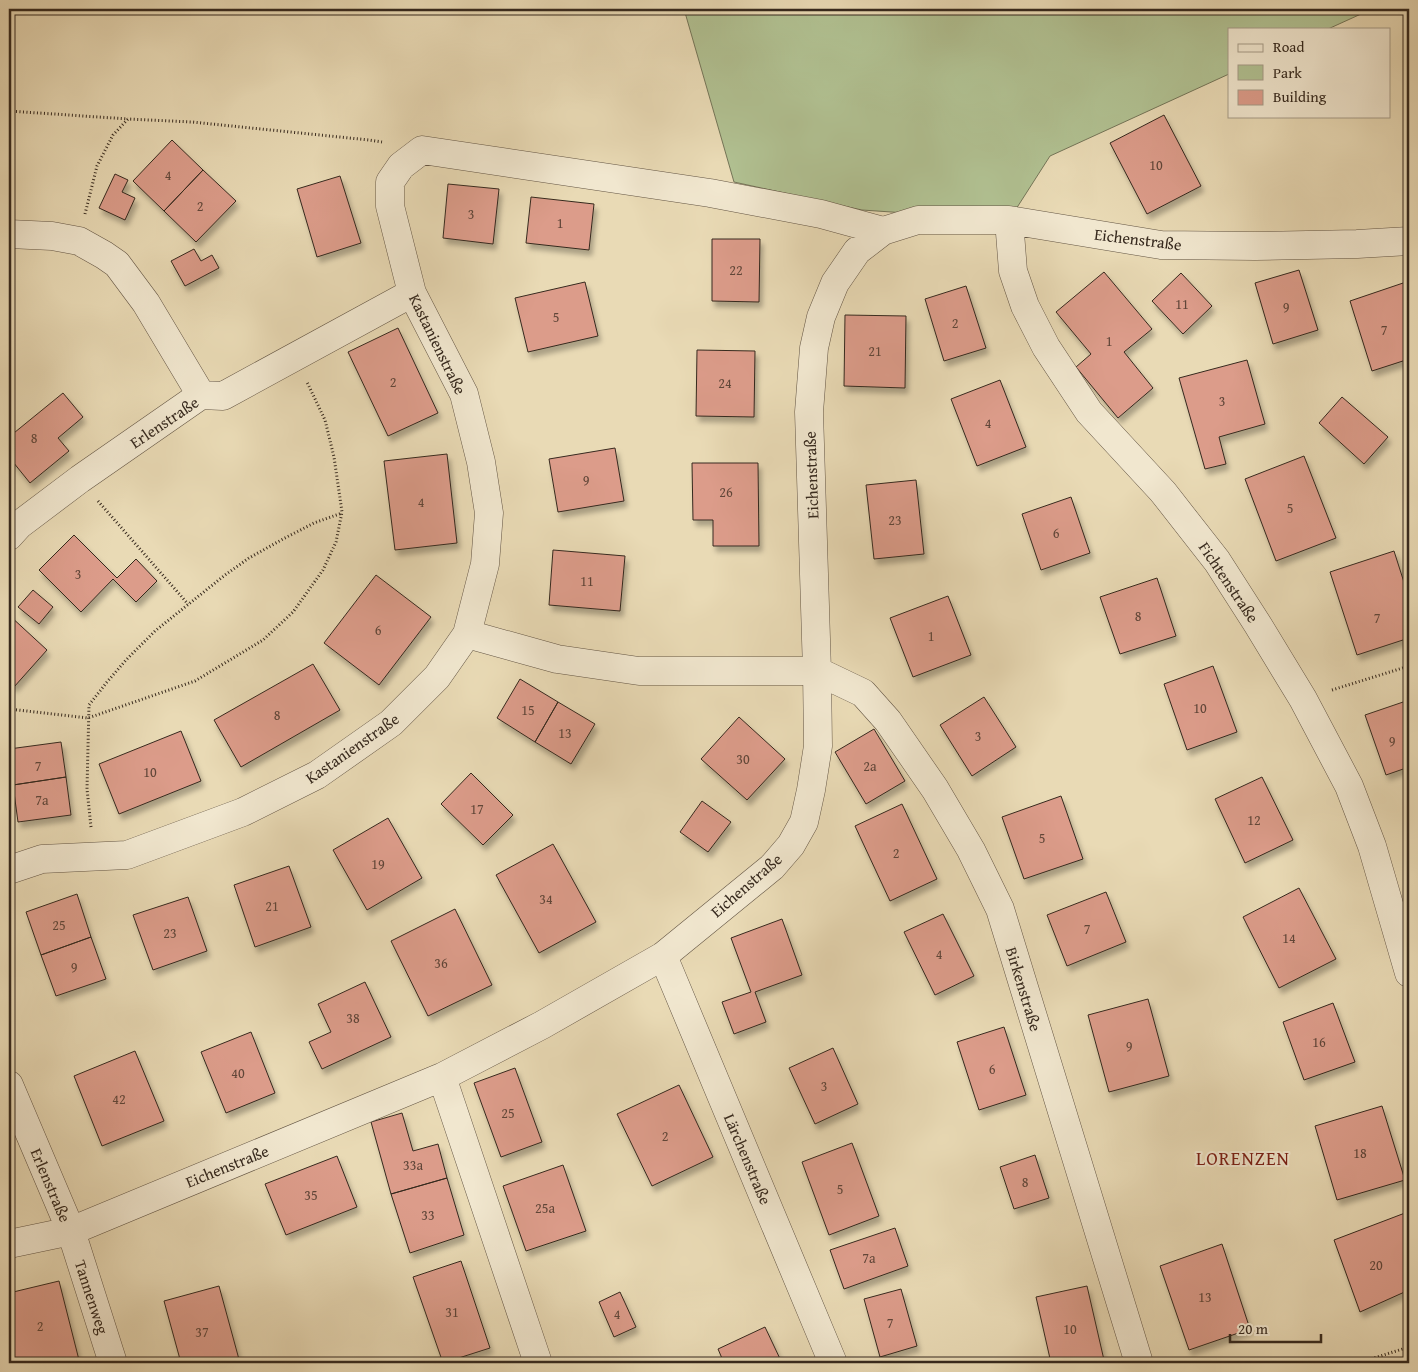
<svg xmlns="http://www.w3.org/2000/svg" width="1418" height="1372" font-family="'Gentium Book Plus',serif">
<defs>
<filter id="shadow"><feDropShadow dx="3" dy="5.5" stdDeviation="2.5" flood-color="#0004"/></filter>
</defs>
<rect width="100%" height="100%" fill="#e9dab5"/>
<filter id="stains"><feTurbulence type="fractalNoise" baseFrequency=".004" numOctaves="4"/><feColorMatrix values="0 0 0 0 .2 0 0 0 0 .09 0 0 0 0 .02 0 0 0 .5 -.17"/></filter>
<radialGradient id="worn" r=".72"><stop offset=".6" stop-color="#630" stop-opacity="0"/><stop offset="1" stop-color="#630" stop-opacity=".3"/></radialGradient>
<!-- green -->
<path fill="#b1c192" stroke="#747558" d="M684,9H1372L1328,29H1229V74L1050,156L1009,220L862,210L734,182Z"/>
<!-- building -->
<path fill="#dc9c8a" stroke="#36291e" filter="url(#shadow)" d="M1164,115L1201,186L1147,214L1110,143Z
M172,140L203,170L164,211L133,181Z
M203,170L236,201L196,242L164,211Z
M115,174L128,180L122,192L135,198L125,220L99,208Z
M340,176L361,243L317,257L297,189Z
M448,184L499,189L493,244L443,238Z
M531,197L594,204L589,250L526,243Z
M712,239H760L759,302L712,301Z
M194,249L201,261L212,255L219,268L185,286L171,261Z
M1299,270L1318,330L1273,344L1255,283Z
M1104,272L1152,329L1124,352L1153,388L1118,418L1076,367L1091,354L1056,312Z
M1181,273L1212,306L1183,334L1152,301Z
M1409,281V359L1372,371L1350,301Z
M585,282L598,336L528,352L515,298Z
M966,286L986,348L944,361L925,299Z
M845,315L906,316L905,388L844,386Z
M398,328L438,413L388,436L348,352Z
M697,350L755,351L754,417L696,416Z
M1247,360L1265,424L1219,437L1226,464L1205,469L1179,378Z
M1000,380L1026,447L977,466L951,399Z
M63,393L83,417L58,438L69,451L30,483L9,457V437Z
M1342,397L1388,437L1364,464L1319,423Z
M615,448L624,501L558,512L549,459Z
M447,454L457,543L395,550L384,461Z
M1304,456L1336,538L1276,561L1245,479Z
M692,463H758L759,546H713V520H693Z
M916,480L924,554L874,559L866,485Z
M1071,497L1090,553L1041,570L1022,514Z
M74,535L117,578L136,559L157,581L136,602L113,579L81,612L39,570Z
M553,550L625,556L620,611L549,605Z
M1394,551L1409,598V638L1357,655L1330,572Z
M376,575L431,617L379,685L324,643Z
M1157,578L1176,636L1120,654L1100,597Z
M33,590L53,607L39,624L18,607Z
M948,596L971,655L913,677L890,618Z
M9,615L47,650L14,687L9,682Z
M313,664L340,710L241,767L214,720Z
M1213,666L1237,732L1187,750L1164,684Z
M520,679L558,702L535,742L497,718Z
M984,697L1016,747L972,776L940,725Z
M1409,700V767L1386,775L1365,715Z
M558,702L595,724L571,764L535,742Z
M739,717L785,759L747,800L701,759Z
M874,729L905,781L866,804L835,752Z
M181,731L201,781L119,814L99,764Z
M61,742L66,777L13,785L9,749Z
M471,773L513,815L483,845L441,804Z
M66,777L71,815L18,822L13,785Z
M1262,777L1293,840L1245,863L1215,799Z
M1061,796L1083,859L1024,879L1002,817Z
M702,801L731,822L708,852L680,832Z
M902,804L937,879L890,901L855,826Z
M388,818L422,878L367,910L333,850Z
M553,844L596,922L539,953L496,875Z
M289,866L311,927L255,947L234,885Z
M1299,888L1336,959L1279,988L1243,917Z
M1106,892L1126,942L1067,966L1047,915Z
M77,894L91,937L41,955L26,912Z
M188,897L207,951L153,970L133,915Z
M455,909L492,985L428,1016L391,941Z
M943,914L974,976L935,995L904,932Z
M782,919L802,975L755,992L766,1022L734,1034L722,1002L751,992L731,938Z
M91,937L106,979L56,996L41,955Z
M365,982L391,1037L322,1069L309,1042L331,1032L318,1004Z
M1148,999L1169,1076L1109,1092L1088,1015Z
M1333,1003L1355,1062L1304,1080L1283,1022Z
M1004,1027L1026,1095L979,1110L957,1042Z
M251,1032L275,1093L226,1113L201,1052Z
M833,1048L858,1104L815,1124L789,1068Z
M135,1051L164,1121L102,1146L74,1076Z
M515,1068L542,1142L501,1157L474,1083Z
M679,1085L713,1157L652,1186L617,1114Z
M1382,1106L1405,1180L1337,1200L1315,1126Z
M402,1113L413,1151L438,1144L447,1178L391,1194L371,1122Z
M852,1143L879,1216L829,1235L802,1162Z
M1035,1155L1049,1198L1014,1209L1000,1167Z
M337,1156L357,1207L286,1235L265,1184Z
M563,1165L586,1231L526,1251L503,1186Z
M447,1178L464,1235L410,1253L391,1194Z
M1405,1213L1409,1224V1290L1360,1312L1334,1240Z
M895,1228L908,1266L844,1289L830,1250Z
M1222,1244L1250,1329L1189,1350L1160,1266Z
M461,1261L490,1348L443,1363L413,1277Z
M59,1281L79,1360L64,1363H9V1293Z
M219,1286L240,1363H181L164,1301Z
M1087,1286L1104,1360L1091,1363H1051L1036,1297Z
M901,1289L917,1346L880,1357L864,1299Z
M620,1292L636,1327L614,1337L599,1302Z
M765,1327L782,1363H724L718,1349Z"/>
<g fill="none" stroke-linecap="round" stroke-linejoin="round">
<defs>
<path id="minor" d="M1009,220L1013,271L1025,306L1046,347L1089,412L1163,492L1217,561L1258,625L1303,699L1349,786L1372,846L1409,973
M9,234L52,236L79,241L104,255L117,264L146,303L201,395
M9,536L19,525L80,479L201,395L223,396L412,293
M467,634L557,659L639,671H817L863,693L888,721L935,789L971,850L1000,909L1139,1363
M9,870L42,859L127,855L243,812L317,775L391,723L437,677L467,634L485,564L489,513L481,462L464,394L412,293L390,206V182L401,166L422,150L710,193L821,214L883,231
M663,956L833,1363
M442,1077L538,1363
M9,1085L71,1231L113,1363
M9,1244L71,1231L442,1077L542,1025L663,956L772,867L791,845L804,822L811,790L818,746L817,671L809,412L814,348L821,317L835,283L857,251L883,231L918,220H1009L1161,245L1255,246L1357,244L1409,241"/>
</defs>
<!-- minor casing -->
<use href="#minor" stroke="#635544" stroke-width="29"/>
<!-- path -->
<path stroke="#36291e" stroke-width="3" stroke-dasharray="1 2.5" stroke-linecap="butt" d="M9,111L128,119
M85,214L97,166L113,135L128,119L192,122L369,140L382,142
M98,501L188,604
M1332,690L1409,666
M9,709L88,718L195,681L263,640L293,612L323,570L336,542L342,512L334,457L325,420L307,382
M91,827L87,789L89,705L107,682L126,660L155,631L225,575L249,558L283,539L314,523L342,513
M1358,1363L1409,1347"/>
<!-- minor -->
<use href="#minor" stroke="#f1e7cf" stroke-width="28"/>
</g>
<g text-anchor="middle" stroke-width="4" stroke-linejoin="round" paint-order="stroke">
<!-- number labels -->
<g font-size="14" fill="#604639">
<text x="1156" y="170">10</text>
<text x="168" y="180">4</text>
<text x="200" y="211">2</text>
<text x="471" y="219">3</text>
<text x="560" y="228">1</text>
<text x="736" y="275">22</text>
<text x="1182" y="309">11</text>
<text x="1286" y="312">9</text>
<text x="556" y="322">5</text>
<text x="955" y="328">2</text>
<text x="1384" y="335">7</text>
<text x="1109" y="346">1</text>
<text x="875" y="356">21</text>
<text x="393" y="387">2</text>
<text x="725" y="388">24</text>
<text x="1222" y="406">3</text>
<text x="988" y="428">4</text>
<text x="34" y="443">8</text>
<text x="586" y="485">9</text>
<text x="726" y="497">26</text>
<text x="421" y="507">4</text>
<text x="1290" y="513">5</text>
<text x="895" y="525">23</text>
<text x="1056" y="538">6</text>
<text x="78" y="579">3</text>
<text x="587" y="586">11</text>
<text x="1138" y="621">8</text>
<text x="1377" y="623">7</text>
<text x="378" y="635">6</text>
<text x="931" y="641">1</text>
<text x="1200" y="713">10</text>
<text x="528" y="715">15</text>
<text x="277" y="720">8</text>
<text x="565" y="738">13</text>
<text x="978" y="741">3</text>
<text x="1392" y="746">9</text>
<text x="743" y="764">30</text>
<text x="38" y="771">7</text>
<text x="870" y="771">2a</text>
<text x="150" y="777">10</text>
<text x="42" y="805">7a</text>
<text x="477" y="814">17</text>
<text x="1254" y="825">12</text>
<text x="1042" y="843">5</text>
<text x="896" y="858">2</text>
<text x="378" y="869">19</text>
<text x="546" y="904">34</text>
<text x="272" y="911">21</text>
<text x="59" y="930">25</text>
<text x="1087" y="934">7</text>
<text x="170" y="938">23</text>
<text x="1289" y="943">14</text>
<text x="939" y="959">4</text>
<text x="441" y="968">36</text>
<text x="74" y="972">9</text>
<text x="353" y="1023">38</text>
<text x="1319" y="1047">16</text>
<text x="1129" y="1051">9</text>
<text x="992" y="1074">6</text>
<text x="238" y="1078">40</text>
<text x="824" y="1091">3</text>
<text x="119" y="1104">42</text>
<text x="508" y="1118">25</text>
<text x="665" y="1141">2</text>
<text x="1360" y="1158">18</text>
<text x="413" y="1170">33a</text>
<text x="1025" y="1187">8</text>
<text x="840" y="1194">5</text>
<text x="311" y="1200">35</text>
<text x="545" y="1213">25a</text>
<text x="428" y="1220">33</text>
<text x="869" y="1263">7a</text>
<text x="1376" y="1270">20</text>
<text x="1205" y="1302">13</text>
<text x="452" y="1317">31</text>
<text x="617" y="1319">4</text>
<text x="890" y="1328">7</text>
<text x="40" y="1331">2</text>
<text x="1070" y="1334">10</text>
<text x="202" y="1337">37</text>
</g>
<!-- street labels -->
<g font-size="16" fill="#36291e" stroke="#f1e7cf">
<text transform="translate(1138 239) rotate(7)" y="6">Eichenstraße</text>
<text transform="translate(438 344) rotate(64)" y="6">Kastanienstraße</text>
<text transform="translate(164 422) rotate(-34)" y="6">Erlenstraße</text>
<text transform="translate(811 475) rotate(-92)" y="6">Eichenstraße</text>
<text transform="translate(1229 582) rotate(56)" y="6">Fichtenstraße</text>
<text transform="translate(352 748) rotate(-35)" y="6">Kastanienstraße</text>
<text transform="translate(746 885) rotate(-41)" y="6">Eichenstraße</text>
<text transform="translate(1024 989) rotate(73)" y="6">Birkenstraße</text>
<text transform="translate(748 1159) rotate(67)" y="6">Lärchenstraße</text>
<text transform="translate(227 1166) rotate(-22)" y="6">Eichenstraße</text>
<text transform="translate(51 1185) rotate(67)" y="6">Erlenstraße</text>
<text transform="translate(92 1297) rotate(72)" y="6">Tannenweg</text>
</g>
<!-- quarter labels -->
<g font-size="19" letter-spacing="1" fill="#7a1f14" stroke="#f1e7cf">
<text x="1243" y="1165">LORENZEN</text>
</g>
</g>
<!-- margin -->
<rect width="1418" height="1372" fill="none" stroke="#e9dab5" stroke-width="30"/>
<rect x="10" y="10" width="1398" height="1352" fill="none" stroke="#36291e" stroke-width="2.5"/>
<rect x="15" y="15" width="1388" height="1342" fill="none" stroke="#36291e"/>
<!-- legend -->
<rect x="1228" y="28" width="162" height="90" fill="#f1e7cf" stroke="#a69b88"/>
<rect x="1238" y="44" width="25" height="8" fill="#f1e7cf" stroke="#a69b88"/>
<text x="1273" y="52" font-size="15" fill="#36291e">Road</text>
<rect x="1238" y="65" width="25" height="15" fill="#b1c192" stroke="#a69b88"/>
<text x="1273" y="78" font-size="15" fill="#36291e">Park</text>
<rect x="1238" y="90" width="25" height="15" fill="#dc9c8a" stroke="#a69b88"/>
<text x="1273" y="102" font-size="15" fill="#36291e">Building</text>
<!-- scale -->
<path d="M1230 1334v8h91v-8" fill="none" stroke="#36291e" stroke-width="2.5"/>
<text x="1238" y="1334" font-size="15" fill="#36291e" stroke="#f1e7cf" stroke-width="4" paint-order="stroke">20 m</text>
<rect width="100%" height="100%" filter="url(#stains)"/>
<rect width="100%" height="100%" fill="url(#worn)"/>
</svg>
